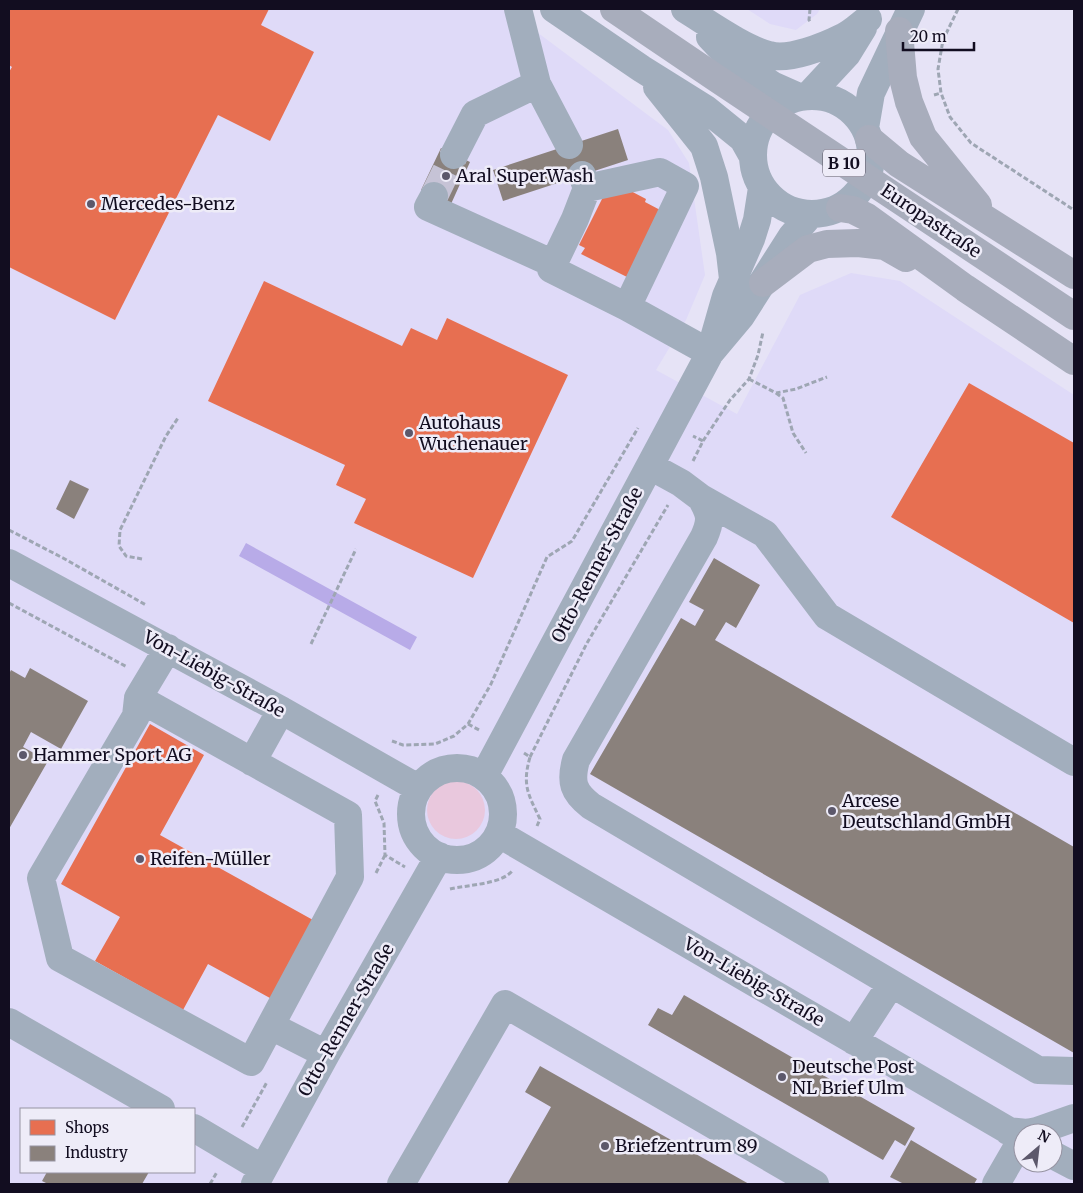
<svg xmlns="http://www.w3.org/2000/svg" width="1083" height="1193" font-family="Merriweather,serif">
<rect width="100%" height="100%" fill="#e6e3f6"/>
<!-- built -->
<path fill="#dfdaf8" fill-rule="evenodd" d="M9,9H506L668,130L689,163L705,275L686,320L656,370L737,414L800,295L851,273L900,281L1074,395V1184H9ZM21,1109H194V1172H21ZM1023,1133H1053V1163H1023Z
M747,9H820L817,14L796,30L770,24Z"/>
<!-- green -->
<path fill="#e9c8dd" d="M427 810a29 29 0 1 1 58 0a29 29 0 1 1-58 0Z"/>
<!-- water -->
<path fill="#b8abe8" d="M246,543L417,637L410,650L239,556Z"/>
<!-- shops -->
<path fill="#e76f51" d="M9,9H269L261,25L314,52L270,141L218,115L115,320L9,267V72L12,67L9,65Z
M625,188L646,199L645,202L662,211L629,278L581,254L585,248L579,245L604,195Z
M264,281L402,346L411,328L437,340L447,318L568,375L473,578L354,523L366,499L336,485L345,465L208,401Z
M969,383L1074,443V623L891,517Z
M150,724L204,755L160,835L322,925L279,1003L208,964L183,1010L95,961L120,917L61,884Z"/>
<!-- industry -->
<path fill="#8a817c" d="M618,129L628,160L503,201L493,170Z
M441,148L470,162L451,204L421,190Z
M70,480L89,489L74,519L56,509Z
M714,558L760,585L736,628L726,622L715,640L1074,847V1053L590,774L681,618L695,626L704,610L689,602Z
M30,668L88,701L61,749L31,732L23,747L48,761L9,829V674L11,670L25,678Z
M684,995L915,1128L905,1146L895,1140L883,1160L648,1025L658,1008L672,1015Z
M540,1066L749,1184H507L551,1107L525,1092Z
M911,1140L977,1179L974,1184H904L890,1177Z
M47,1172H149L142,1184H48L42,1181Z"/>
<g fill="none" stroke-linecap="round" stroke-linejoin="round">
<!-- minor-tunnel -->
<path stroke="#c6c3d6" stroke-width="28" stroke-dasharray="28 14" stroke-linecap="butt" d="M434,196L454,155"/>
<!-- path -->
<path stroke="#9ea6b3" stroke-width="3" stroke-dasharray="5 2.5" stroke-linecap="butt" d="M810,9L809,20L811,23
M958,9L943,40L938,69L941,93L950,117L971,143L1074,210
M934,95L941,93
M749,379L776,393L796,389L827,377
M776,393L783,398L793,433L806,453
M703,441L730,400L749,379L758,355L763,332
M693,461L703,441L693,436
M9,530L63,558L146,605
M142,559L126,556L119,546L120,530L166,436L178,418
M9,603L127,667
M311,644L356,549
M468,724L481,731
M392,741L403,745L435,744L454,736L468,724L491,684L547,557L572,541L638,428
M524,753L530,757C522,785 528,794 540,819L537,826
M530,757L587,643L668,505
M378,795L375,801L384,823L385,855L405,867
M376,873L385,855
M450,889C467,885 502,884 512,871
M242,1127L267,1082
M210,1184L217,1172"/>
<!-- minor -->
<path stroke="#a2aebd" stroke-width="28" d="M518,9L537,84L569,145
M554,9L642,69L706,109L743,139L752,155
M685,9C708,23 744,49 769,55C789,61 825,46 843,37C852,33 860,25 868,19
M710,37L727,55L772,85L799,97
M657,87L704,146L714,177L730,253L733,279
M753 155a59 59 0 1 1 118 0a59 59 0 1 1-118 0Z
M808,96L847,54L863,28
M865,128L871,93L911,9
M454,155L475,114L537,84
M582,175L587,188L575,219L551,269L627,307L710,353
M587,188L660,172L685,186L627,307
M434,196L428,207L554,264
M712,345L726,296L751,239L757,220L762,188
M650,466L681,483L701,498L765,534L827,616L1074,762
M701,498C710,514 712,519 704,537L576,760C570,782 573,792 591,806L1038,1070L1074,1071
M9,563L281,710L418,788
M138,698L348,815L350,877L251,1062L60,958L41,878L136,716L138,698L168,648
M252,762L281,710
M411 814a46 46 0 1 1 92 0a46 46 0 1 1-92 0Z
M484,776L710,353L741,316L792,236L810,215
M499,834L1023,1139
M9,1022L161,1109
M271,1026L326,1054
M854,1041L891,984
M194,1128L263,1169
M1008,1131L1027,1133L1037,1131L1074,1118
M1053,1155L1074,1166
M255,1184L326,1054L439,856
M401,1184L505,1004L815,1184
M996,1184L1022,1139"/>
<!-- highway -->
<path stroke="#a8adbc" stroke-width="28" d="M899,31L903,78L909,102L923,137L978,205
M869,139L899,164L1074,275
M840,208L853,210L867,217L965,288L1074,361
M763,283L808,249L827,244L858,243L885,246L906,258"/>
<!-- highway-bridge -->
<path stroke="#a8adbc" stroke-width="28" d="M614,9L716,78L1074,316"/>
</g>
<!-- markers -->
<g fill="#5c586b" stroke="#eeecf8" stroke-width="2">
<circle cx="446" cy="176" r="5"/>
<circle cx="91" cy="204" r="5"/>
<circle cx="409" cy="433" r="5"/>
<circle cx="23" cy="755" r="5"/>
<circle cx="832" cy="811" r="5"/>
<circle cx="140" cy="859" r="5"/>
<circle cx="782" cy="1077" r="5"/>
<circle cx="605" cy="1146" r="5"/>
</g>
<g text-anchor="middle" stroke-width="5" stroke-linejoin="round" paint-order="stroke">
<!-- shield labels -->
<rect fill="#eeecf8" stroke="#545061" stroke-width="1" x="823" y="149.5" width="42" height="27" rx="4"/>
<g font-size="16" font-weight="bold" fill="#120d20">
<text x="844" y="169">B 10</text>
</g>
<!-- poi labels -->
<g font-size="18" fill="#120d20" stroke="#eeecf8" text-anchor="start">
<text x="456" y="182">Aral SuperWash</text>
<text x="101" y="210">Mercedes-Benz</text>
<text x="419" y="429">Autohaus<tspan x="419" dy="21">Wuchenauer</tspan></text>
<text x="33" y="761">Hammer Sport AG</text>
<text x="842" y="807">Arcese<tspan x="842" dy="21">Deutschland GmbH</tspan></text>
<text x="150" y="865">Reifen-Müller</text>
<text x="792" y="1073">Deutsche Post<tspan x="792" dy="21">NL Brief Ulm</tspan></text>
<text x="615" y="1152">Briefzentrum 89</text>
</g>
<!-- street labels -->
<g font-size="18" fill="#120d20" stroke="#eeecf8">
<text transform="translate(931 221) rotate(34)" y="6">Europastraße</text>
<text transform="translate(597 565) rotate(-62)" y="6">Otto-Renner-Straße</text>
<text transform="translate(214 674) rotate(29)" y="6">Von-Liebig-Straße</text>
<text transform="translate(754 982) rotate(30)" y="6">Von-Liebig-Straße</text>
<text transform="translate(346 1020) rotate(-60)" y="6">Otto-Renner-Straße</text>
</g>
</g>
<!-- border -->
<rect width="1083" height="1193" fill="none" stroke="#120d20" stroke-width="20"/>
<!-- legend -->
<rect x="20" y="1108" width="175" height="65" fill="#eeecf8" stroke="#9693a2"/>
<rect x="30" y="1120" width="25" height="15" fill="#e76f51" stroke="#9693a2"/>
<text x="65" y="1133" font-size="15" fill="#120d20">Shops</text>
<rect x="30" y="1146" width="25" height="15" fill="#8a817c" stroke="#9693a2"/>
<text x="65" y="1158" font-size="15" fill="#120d20">Industry</text>
<!-- north arrow -->
<g transform="translate(1038 1148) rotate(28)"><circle r="24" fill="#eeecf8" stroke="#9693a2"/>
<path d="M0-4L9 19L0 12L-9 19Z" fill="#5c586b"/>
<text y="-8" font-size="14" font-weight="bold" text-anchor="middle" fill="#120d20">N</text>
</g>
<!-- scale -->
<path d="M903 42v8h71v-8" fill="none" stroke="#120d20" stroke-width="2.5"/>
<text x="910" y="42" font-size="15" fill="#120d20" stroke="#eeecf8" stroke-width="4" paint-order="stroke">20 m</text>
</svg>
